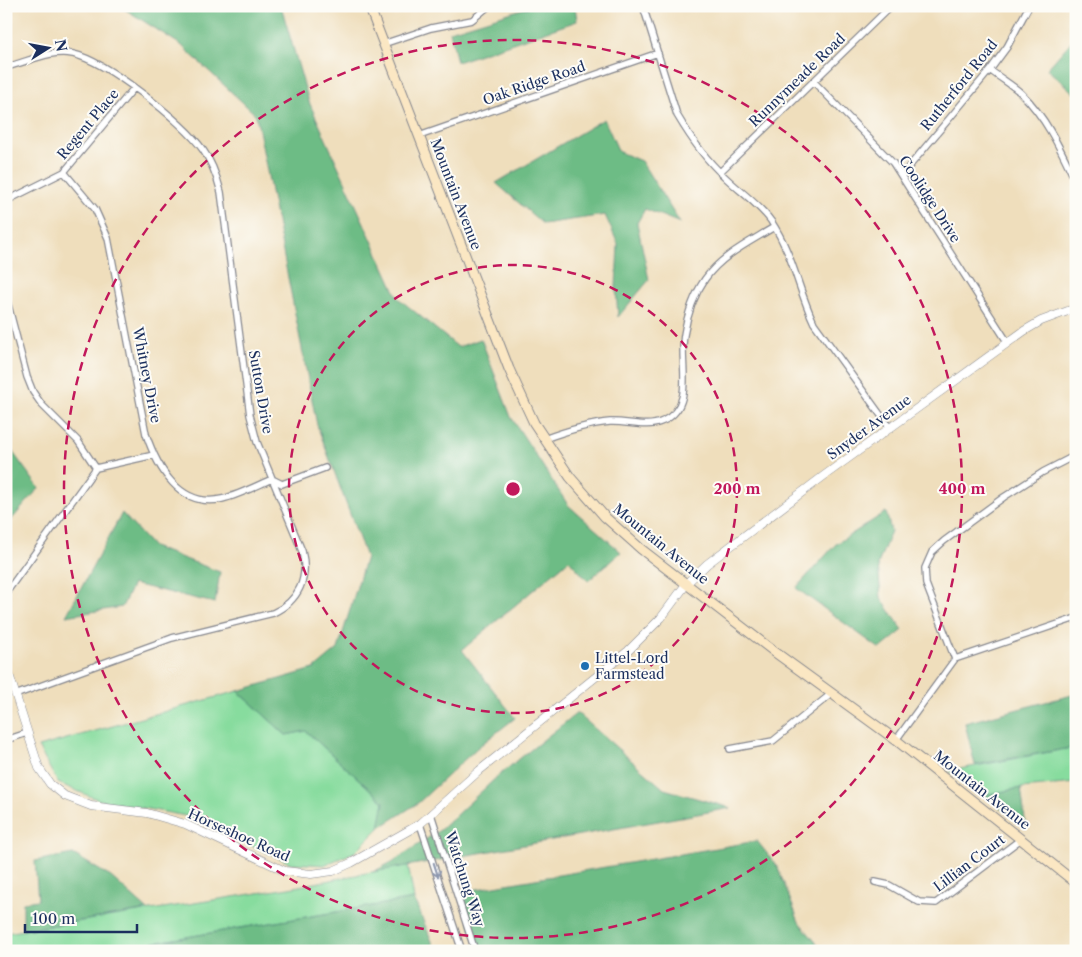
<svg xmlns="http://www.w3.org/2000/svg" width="1082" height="957" font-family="'Libre Caslon Text',serif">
<rect width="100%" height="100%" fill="#fdfcf7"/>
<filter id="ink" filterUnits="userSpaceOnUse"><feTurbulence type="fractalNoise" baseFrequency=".02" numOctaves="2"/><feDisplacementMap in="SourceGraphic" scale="10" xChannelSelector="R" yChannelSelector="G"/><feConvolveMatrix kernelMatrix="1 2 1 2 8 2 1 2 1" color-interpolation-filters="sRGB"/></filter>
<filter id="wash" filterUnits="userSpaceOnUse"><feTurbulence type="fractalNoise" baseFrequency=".0096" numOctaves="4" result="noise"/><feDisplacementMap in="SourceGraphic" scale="20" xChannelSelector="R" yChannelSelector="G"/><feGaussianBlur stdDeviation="1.12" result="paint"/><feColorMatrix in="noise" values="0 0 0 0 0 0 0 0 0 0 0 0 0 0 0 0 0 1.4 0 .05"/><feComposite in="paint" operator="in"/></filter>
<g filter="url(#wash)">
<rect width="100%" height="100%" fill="#efdebc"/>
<!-- green -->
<path fill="#87dc9e" stroke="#51867e" d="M238,691L286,735L306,731L384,802L379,828L355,852L324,865L290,863L186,816L99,800L58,783L38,747Z
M1076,747V783L1021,788L984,795L949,771Z
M408,865L414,899L103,951H6V933L289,888Z"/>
<!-- forest -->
<path fill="#6dbc85" stroke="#447672" d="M120,6H281L309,102L398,298L458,347L481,339L511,417L568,505L621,552L588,581L569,560L462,650L515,718L477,748L418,803L379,828L384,802L306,731L286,735L238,691L314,669L338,649L366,557L317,425L256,115L181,45Z
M532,6H575L577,21L457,62L450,31Z
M1076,36V95L1047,69Z
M604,119L619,152L641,161L680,223L645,209L637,223L649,280L618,317L616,287L618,244L605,215L543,224L496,183Z
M6,443L39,488L6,526Z
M886,512L891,531L878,564L881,598L903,630L880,649L796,588L836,544Z
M122,513L153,547L220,572L215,603L133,584L122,607L66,616Z
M1076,694V747L975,765L965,723Z
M577,713L664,789L731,808L373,872L392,862L440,830L499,775Z
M1021,788L1026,828L984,795Z
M757,841L777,866L799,922L823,951H478L460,892Z
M73,854L111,877L148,910L23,930V902L38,900L35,861Z
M414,899L436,951H103Z"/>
</g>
<g filter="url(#ink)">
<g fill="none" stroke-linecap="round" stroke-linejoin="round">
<defs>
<path id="minor" d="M643,6L677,115C690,137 705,159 724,176C739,191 758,203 771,221C794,256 797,287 814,323L890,428
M383,44L431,28L472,20L489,6
M6,67C28,62 50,49 73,54C106,61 184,122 203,150C212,162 217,177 221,192L250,415L257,442L302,551C309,578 299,601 273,613L172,638L15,695
M990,70C1000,78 1012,85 1021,93C1046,117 1061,150 1076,182
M814,82L893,163L1008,343
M419,136L658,53
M64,172L95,209L108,238L146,434C157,467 180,509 222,499C239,495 256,486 272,479L282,484L325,468
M720,172L891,6
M902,175L990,70L1007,47L1029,6
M6,201L64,172L134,88
M6,297L27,377L33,392L42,405L78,441L96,468L6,593
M544,439C566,431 587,424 610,422C628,421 646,429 663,421C696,406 679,364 684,335C687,316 694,295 705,279C722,255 750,242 774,227
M96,468L154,455
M955,659L926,584L925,568L932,552L944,541L1004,497L1043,472L1076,455
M6,740L27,733
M896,740L955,659L1076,618
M730,749L773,741L831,694
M431,814L475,951
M420,824L462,951
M875,882L889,885L919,902L936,903L1021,839"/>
<path id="tertiary" d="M6,665L39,768L50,784L65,796L91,806L147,813L185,824L285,871L311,874L333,871L351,863L420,824L480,770L628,651L661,618L687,583L707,564L825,475L1024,331L1041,321L1076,308"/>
<path id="secondary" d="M369,6L509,369L534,423L570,477L605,517L641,549L772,650L896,740L1076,883"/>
</defs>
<!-- minor casing -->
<use href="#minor" stroke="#85868d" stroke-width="8"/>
<!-- tertiary casing -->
<use href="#tertiary" stroke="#85868d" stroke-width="9"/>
<!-- secondary casing -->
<use href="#secondary" stroke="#85868d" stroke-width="11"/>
<!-- minor -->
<use href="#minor" stroke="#fff" stroke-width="5.5"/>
<!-- tertiary -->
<use href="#tertiary" stroke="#fff" stroke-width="8"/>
<!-- secondary -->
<use href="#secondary" stroke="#fbe7c3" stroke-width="9"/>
</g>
<!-- one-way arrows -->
<defs><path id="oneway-shaft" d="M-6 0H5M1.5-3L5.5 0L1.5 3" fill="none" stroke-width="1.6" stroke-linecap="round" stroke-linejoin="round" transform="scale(1.25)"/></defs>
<use stroke="#8d97ae" href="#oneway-shaft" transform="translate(436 870) rotate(72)"/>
</g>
<!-- distance rings -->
<g fill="none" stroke="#c2185b" stroke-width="2.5" stroke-dasharray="9 6">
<circle cx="513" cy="489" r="224"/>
<circle cx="513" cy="489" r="449"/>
</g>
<!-- markers -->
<circle fill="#1f6fb2" stroke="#fdfcf7" stroke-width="2" cx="585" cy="666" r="5"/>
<g text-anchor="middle" stroke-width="4" stroke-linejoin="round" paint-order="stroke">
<!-- street labels -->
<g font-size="14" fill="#1b2f5e" stroke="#fdfcf7">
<text transform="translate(797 80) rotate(-44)" y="5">Runnymeade Road</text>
<text transform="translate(534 83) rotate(-19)" y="5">Oak Ridge Road</text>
<text transform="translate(959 85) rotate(-51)" y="5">Rutherford Road</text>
<text transform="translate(88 124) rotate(-50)" y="5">Regent Place</text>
<text transform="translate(456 194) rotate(69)" y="5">Mountain Avenue</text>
<text transform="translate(930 199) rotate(57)" y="5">Coolidge Drive</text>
<text transform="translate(147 375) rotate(79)" y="5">Whitney Drive</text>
<text transform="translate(261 392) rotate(80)" y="5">Sutton Drive</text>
<text transform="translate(869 427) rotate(-36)" y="5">Snyder Avenue</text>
<text transform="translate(661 544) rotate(39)" y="5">Mountain Avenue</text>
<text transform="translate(982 790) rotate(38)" y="5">Mountain Avenue</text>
<text transform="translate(239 835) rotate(24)" y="5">Horseshoe Road</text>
<text transform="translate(969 863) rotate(-37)" y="5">Lillian Court</text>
<text transform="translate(465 879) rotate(72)" y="5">Watchung Way</text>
</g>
<!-- poi labels -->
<g font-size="14" fill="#1b2f5e" stroke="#fdfcf7" text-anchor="start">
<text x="595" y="663">Littel-Lord<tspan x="595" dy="16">Farmstead</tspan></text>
</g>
</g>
<circle cx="513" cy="489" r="8" fill="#c2185b" stroke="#fdfcf7" stroke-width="2.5"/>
<g font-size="15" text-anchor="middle" font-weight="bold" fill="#c2185b" stroke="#fdfcf7" stroke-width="4" stroke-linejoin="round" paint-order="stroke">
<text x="737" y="494">200 m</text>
<text x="962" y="494">400 m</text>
</g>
<!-- margin -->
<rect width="1082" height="957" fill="none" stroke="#fdfcf7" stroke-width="25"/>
<!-- north arrow -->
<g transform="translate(48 48) rotate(79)" stroke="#fdfcf7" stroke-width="4" paint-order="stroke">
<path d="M0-4L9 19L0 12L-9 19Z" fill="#1b2f5e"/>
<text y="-8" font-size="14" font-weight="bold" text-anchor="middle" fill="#1b2f5e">N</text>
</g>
<!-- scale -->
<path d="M25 924v8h112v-8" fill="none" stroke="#1b2f5e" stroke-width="2.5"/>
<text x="32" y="924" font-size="15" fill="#1b2f5e" stroke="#fdfcf7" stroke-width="4" paint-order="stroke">100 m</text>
</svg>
